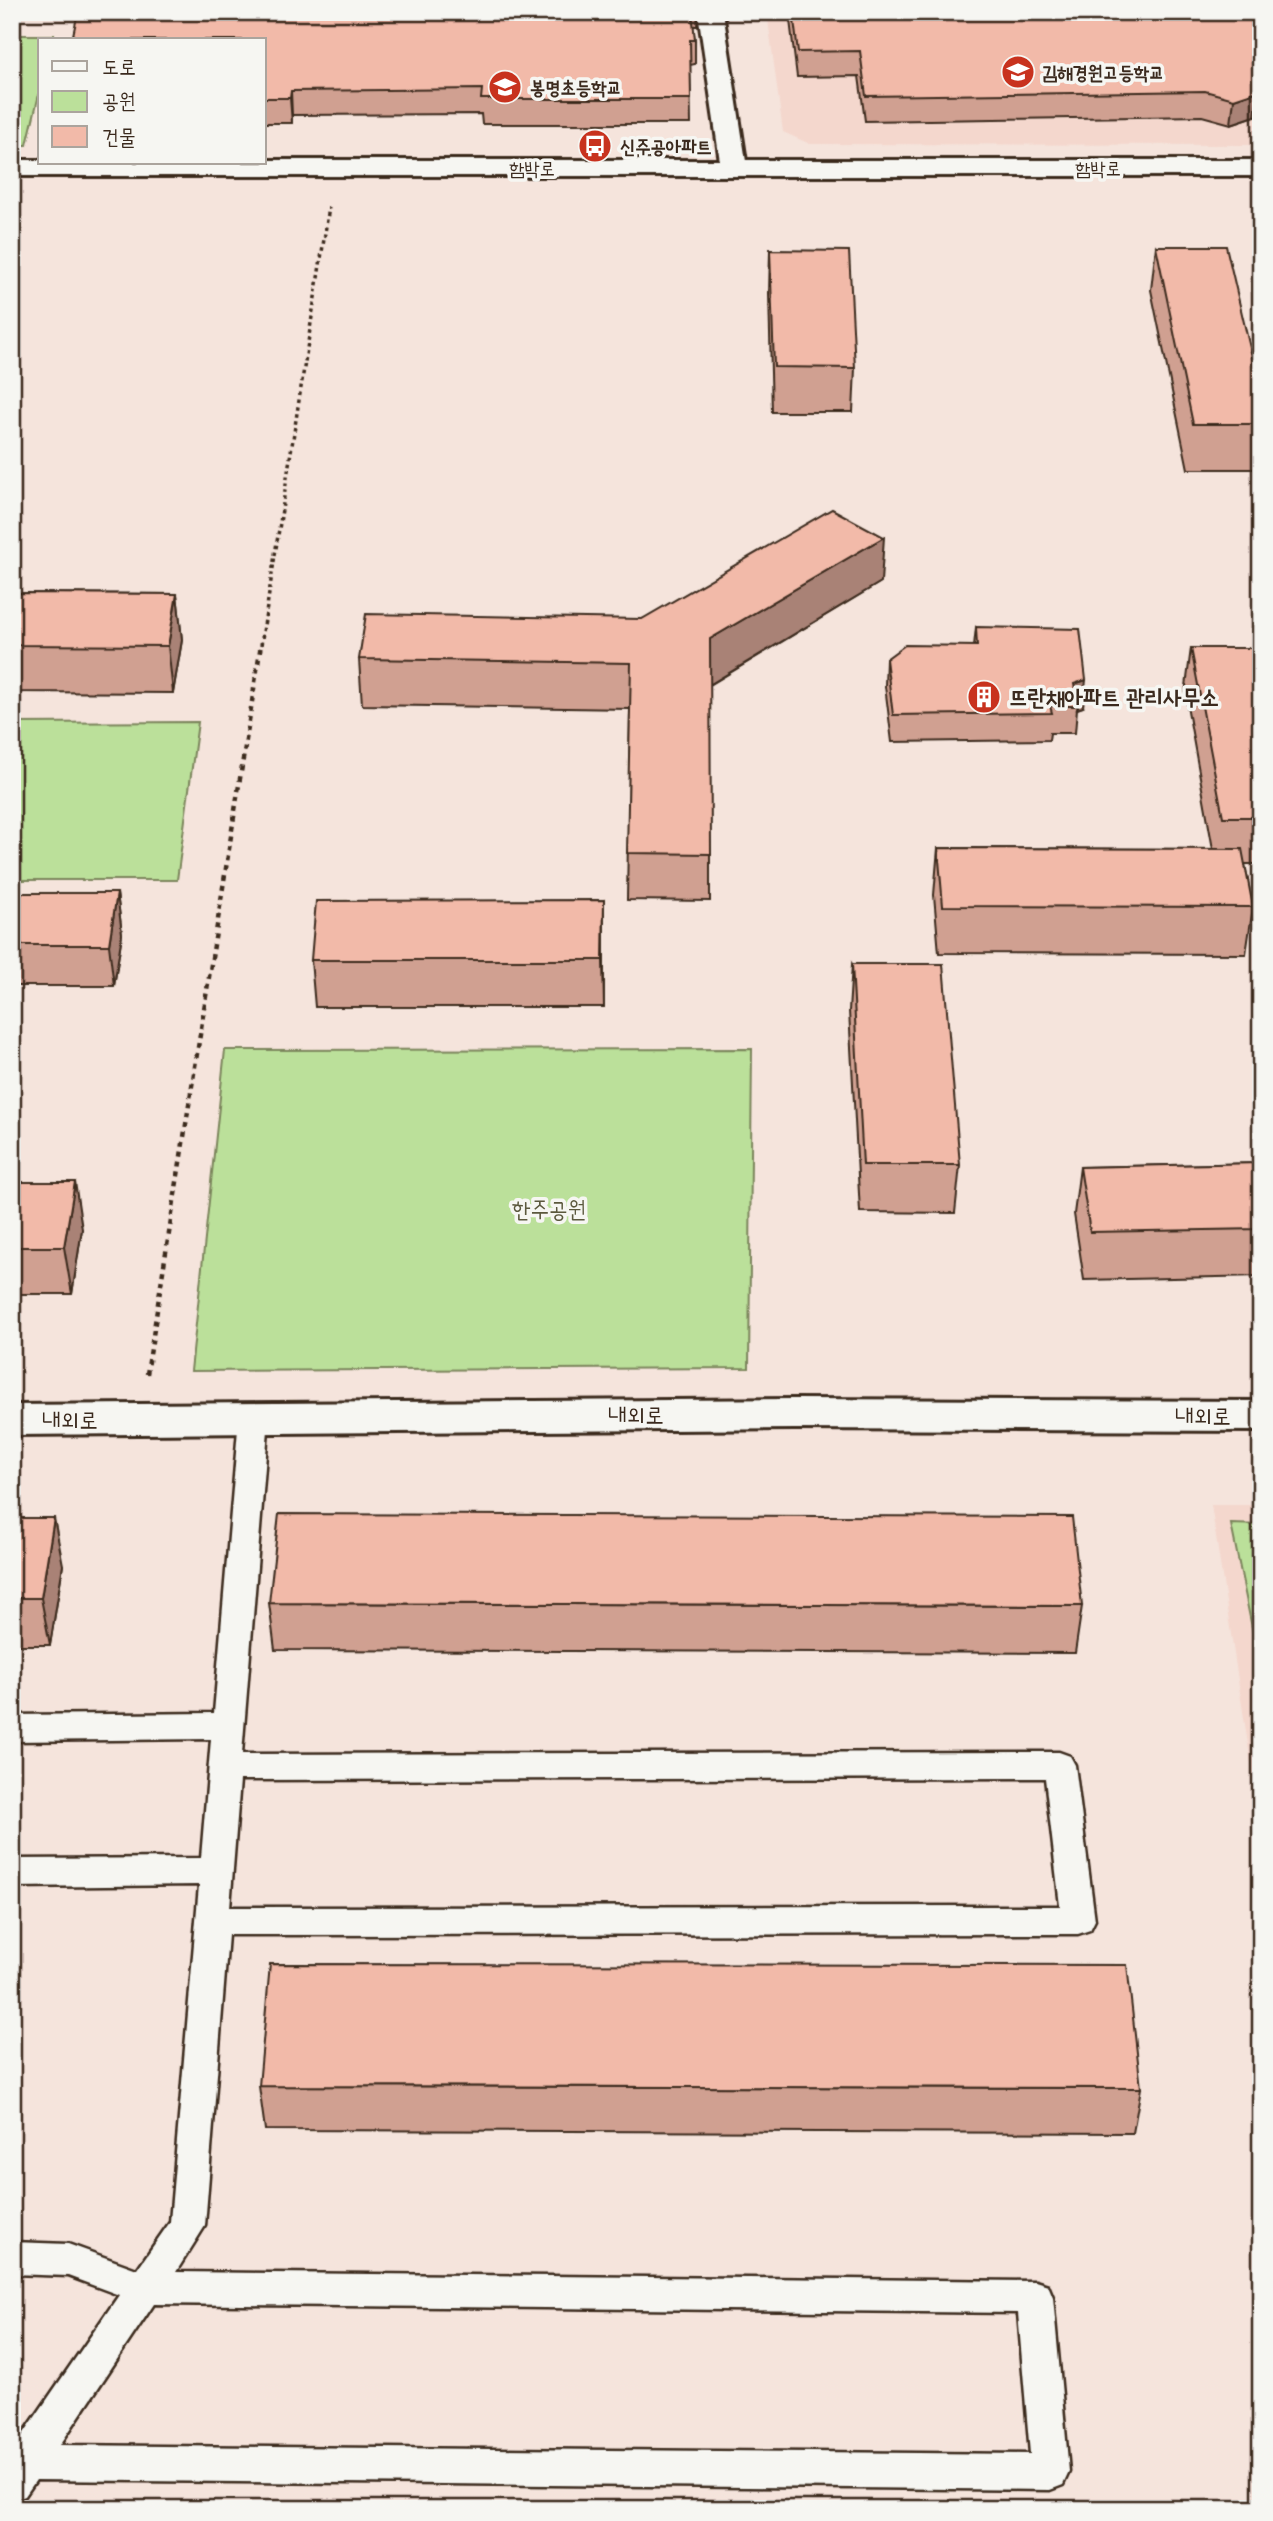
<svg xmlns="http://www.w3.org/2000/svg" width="1273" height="2521" font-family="'Balsamiq Sans','Poor Story',sans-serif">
<rect width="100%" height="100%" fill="#f5e4dc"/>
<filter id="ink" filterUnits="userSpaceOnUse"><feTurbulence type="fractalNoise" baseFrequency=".0143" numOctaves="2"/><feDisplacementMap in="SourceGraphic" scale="14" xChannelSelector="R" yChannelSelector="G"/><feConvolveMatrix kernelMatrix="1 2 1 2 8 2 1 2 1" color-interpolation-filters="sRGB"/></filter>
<g filter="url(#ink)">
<!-- built -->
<path fill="#f4d7cd" d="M767,12H1261V145L810,144L783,132Z
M1211,1505H1261V1828Z"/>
<!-- green -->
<path fill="#bbe09a" stroke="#7b855c" stroke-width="2" d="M12,35H54L52,40H40V90L27,145H12Z
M198,722L177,880H12V723Z
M752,1049L749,1368L191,1371L225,1050Z
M1231,1524L1261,1525V1672Z"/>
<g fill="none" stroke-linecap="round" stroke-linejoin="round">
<defs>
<path id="service" d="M254,1406L264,1409L269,1417L242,1754L1059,1752L1070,1756L1075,1765L1095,1920L1090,1930L1078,1934L228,1935L205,2226L176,2272L1035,2281L1048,2285L1053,2297L1069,2472L1063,2485L1050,2490L36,2480L25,2496L12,2501V2433L22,2436L119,2295L68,2276L12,2274V2242L68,2244L137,2269L170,2222L199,1885L12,1887V1859L201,1858L211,1739L12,1741V1715L214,1713L239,1417L244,1409ZM1045,1778L1060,1906L230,1907L240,1780ZM154,2304L1018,2313L1030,2454L60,2445Z"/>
<path id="minor" d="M698,12H723L747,168L743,174L734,176L725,174L721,168Z"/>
<path id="tertiary" d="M12,160H40V163H264V160H1261V176H12Z
M795,1399L1261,1401V1431L795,1429L12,1435V1405Z"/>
</defs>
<!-- service casing -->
<use href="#service" stroke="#3b2a1e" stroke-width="5"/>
<!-- minor casing -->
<use href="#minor" stroke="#3b2a1e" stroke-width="6"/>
<!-- tertiary casing -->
<use href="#tertiary" stroke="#3b2a1e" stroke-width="6"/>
<!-- path-far1 -->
<path stroke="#3b2a1e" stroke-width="3.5" stroke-dasharray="3.5 3.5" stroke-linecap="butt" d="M261,645L329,207"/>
<!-- path -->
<path stroke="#3b2a1e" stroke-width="4.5" stroke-dasharray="5 5" stroke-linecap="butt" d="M147,1374L261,644"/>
<!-- service -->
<use href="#service" fill="#f6f6f2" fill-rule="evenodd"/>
<!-- minor -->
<use href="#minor" fill="#f6f6f2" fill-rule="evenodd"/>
<!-- tertiary -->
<use href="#tertiary" fill="#f6f6f2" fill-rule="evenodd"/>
</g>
<!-- wall -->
<path fill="#d0a091" stroke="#3b2a1e" stroke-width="2" d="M78,12H698L697,26H693L695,40V64L690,65L691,124H482L481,114L292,115V123H264V40Z
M789,12H1261V116H1255L1231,124L1202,116L865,121L859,76L797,77Z
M1156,246L1261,395V469H1188L1151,290Z
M770,250L855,368L853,412H772L769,294Z
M881,582L710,685V901L627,900L630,709L362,705L359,659L642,619Z
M12,593L177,594L182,640L173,693L12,692Z
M976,627L1083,707L1077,709L1075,733H1050L1049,740L892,742L885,686L886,659L974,646Z
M1191,648H1261V864H1245L1253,907L1246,954L939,953L934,895L938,848L1213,849L1185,694Z
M12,893H117L122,934L114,986H12Z
M604,900V1007H315L311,960Z
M852,964L960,1165L955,1213L860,1212L849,1011Z
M1261,1163V1276L1084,1280L1074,1214L1080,1167Z
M12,1182L82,1229L72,1294H12Z
M12,1518L63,1565L50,1645H12Z
M269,1603L1082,1606L1075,1653L275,1650Z
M259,2086L1141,2088L1133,2133L265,2130Z"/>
<!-- shaded-wall -->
<path fill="#a98276" stroke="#3b2a1e" stroke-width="2" d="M291,91L292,115V123L290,98Z
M1258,91L1255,116L1231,124L1234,99Z
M884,537L881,582L709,685L710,639Z
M177,594L182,640L173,693L168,646Z
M1086,680L1083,707L1077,709L1078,706L1074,684Z
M117,893L122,934L114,986L109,945Z
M604,900V1007L603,960Z
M75,1182L82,1229L72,1294L64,1247Z
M54,1518L63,1565L50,1645L41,1598Z"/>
<!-- building -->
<path fill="#f2baa9" stroke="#3b2a1e" stroke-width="2" d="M78,12H692L695,40H690L691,99H481L482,89L291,91L290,98H264V40H72Z
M793,12H1261V91H1258L1234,99L1205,91L866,96L860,51L798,52Z
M1156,246H1226L1261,395V424H1193Z
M770,250L849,251L855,368L774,367Z
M832,509L884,537L710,639L711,854L627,853L631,663L359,659L366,614L642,619Z
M12,593L177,594L168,646L12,645Z
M976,627L1080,629L1086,680L1074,684L1078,706H1050L1052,713L893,715L886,659L905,645L977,646Z
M1191,648H1261V817H1223Z
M938,848L1242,849L1253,907L943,906Z
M12,893H117L109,945H12Z
M604,900L603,960H311L316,901Z
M852,964H943L960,1165H863Z
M1261,1163V1229L1090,1232L1080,1167Z
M12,1182H75L64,1247H12Z
M279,1514L1072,1517L1082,1606L269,1603Z
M12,1518H54L41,1598H12Z
M270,1964L1127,1965L1141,2088L259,2086Z"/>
</g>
<!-- icons -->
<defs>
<symbol id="school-disc" viewBox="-11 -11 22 22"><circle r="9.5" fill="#c8321e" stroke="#f6f6f2"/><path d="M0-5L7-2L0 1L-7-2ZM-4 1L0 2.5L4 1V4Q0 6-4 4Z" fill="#fff"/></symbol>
<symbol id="bus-disc" viewBox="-11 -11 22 22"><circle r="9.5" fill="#c8321e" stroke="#f6f6f2"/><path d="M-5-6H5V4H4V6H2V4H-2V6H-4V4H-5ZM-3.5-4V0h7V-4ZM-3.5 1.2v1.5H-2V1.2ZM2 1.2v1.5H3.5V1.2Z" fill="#fff"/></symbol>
<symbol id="building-disc" viewBox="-11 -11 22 22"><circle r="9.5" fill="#c8321e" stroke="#f6f6f2"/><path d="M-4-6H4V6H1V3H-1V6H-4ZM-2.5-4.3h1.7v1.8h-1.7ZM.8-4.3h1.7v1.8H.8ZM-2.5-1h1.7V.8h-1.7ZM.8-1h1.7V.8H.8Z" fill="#fff"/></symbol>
</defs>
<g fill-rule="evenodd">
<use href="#school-disc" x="999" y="53" width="38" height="38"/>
<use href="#school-disc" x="486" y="68" width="38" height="38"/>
<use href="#bus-disc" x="576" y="127" width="38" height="38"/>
<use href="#building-disc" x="965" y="678" width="38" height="38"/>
</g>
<g text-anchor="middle" stroke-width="7" stroke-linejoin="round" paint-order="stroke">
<!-- far-poi labels -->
<g font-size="19" font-weight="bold" fill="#3b2a1e" stroke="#f6f6f2" text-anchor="start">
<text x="1042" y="79">김해경원고등학교</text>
<text x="530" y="94">봉명초등학교</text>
<text x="620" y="153">신주공아파트</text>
</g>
<!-- far-street labels -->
<g font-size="19" fill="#3b2a1e" stroke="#f6f6f2">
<text x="532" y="175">함박로</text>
<text x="1098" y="175">함박로</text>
</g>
<!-- poi labels -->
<g font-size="23" font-weight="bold" fill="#3b2a1e" stroke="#f6f6f2" text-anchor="start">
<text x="1009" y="705">뜨란채아파트 관리사무소</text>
</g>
<!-- park labels -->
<g font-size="23" fill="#5b583d" stroke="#f6f6f2">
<text x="549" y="1217">한주공원</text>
</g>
<!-- street labels -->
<g font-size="23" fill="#3b2a1e" stroke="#f6f6f2">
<text x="636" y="1423">내외로</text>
<text x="1203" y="1424">내외로</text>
<text x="70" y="1428">내외로</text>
</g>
</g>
<!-- margin -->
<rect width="1273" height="2521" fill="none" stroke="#f6f6f2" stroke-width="42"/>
<rect x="21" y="21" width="1231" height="2479" fill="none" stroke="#3b2a1e" stroke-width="2.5" filter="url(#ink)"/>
<!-- legend -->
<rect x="38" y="38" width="228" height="126" fill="#f6f6f2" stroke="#aba49d" stroke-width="2"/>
<rect x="52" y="61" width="35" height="10" fill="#f6f6f2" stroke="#aba49d" stroke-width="2"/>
<text x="102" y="74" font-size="21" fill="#3b2a1e">도로</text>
<rect x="52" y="91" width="35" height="21" fill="#bbe09a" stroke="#aba49d" stroke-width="2"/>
<text x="102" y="108" font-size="21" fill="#3b2a1e">공원</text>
<rect x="52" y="126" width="35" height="21" fill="#f2baa9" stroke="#aba49d" stroke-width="2"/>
<text x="102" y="144" font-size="21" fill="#3b2a1e">건물</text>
</svg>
